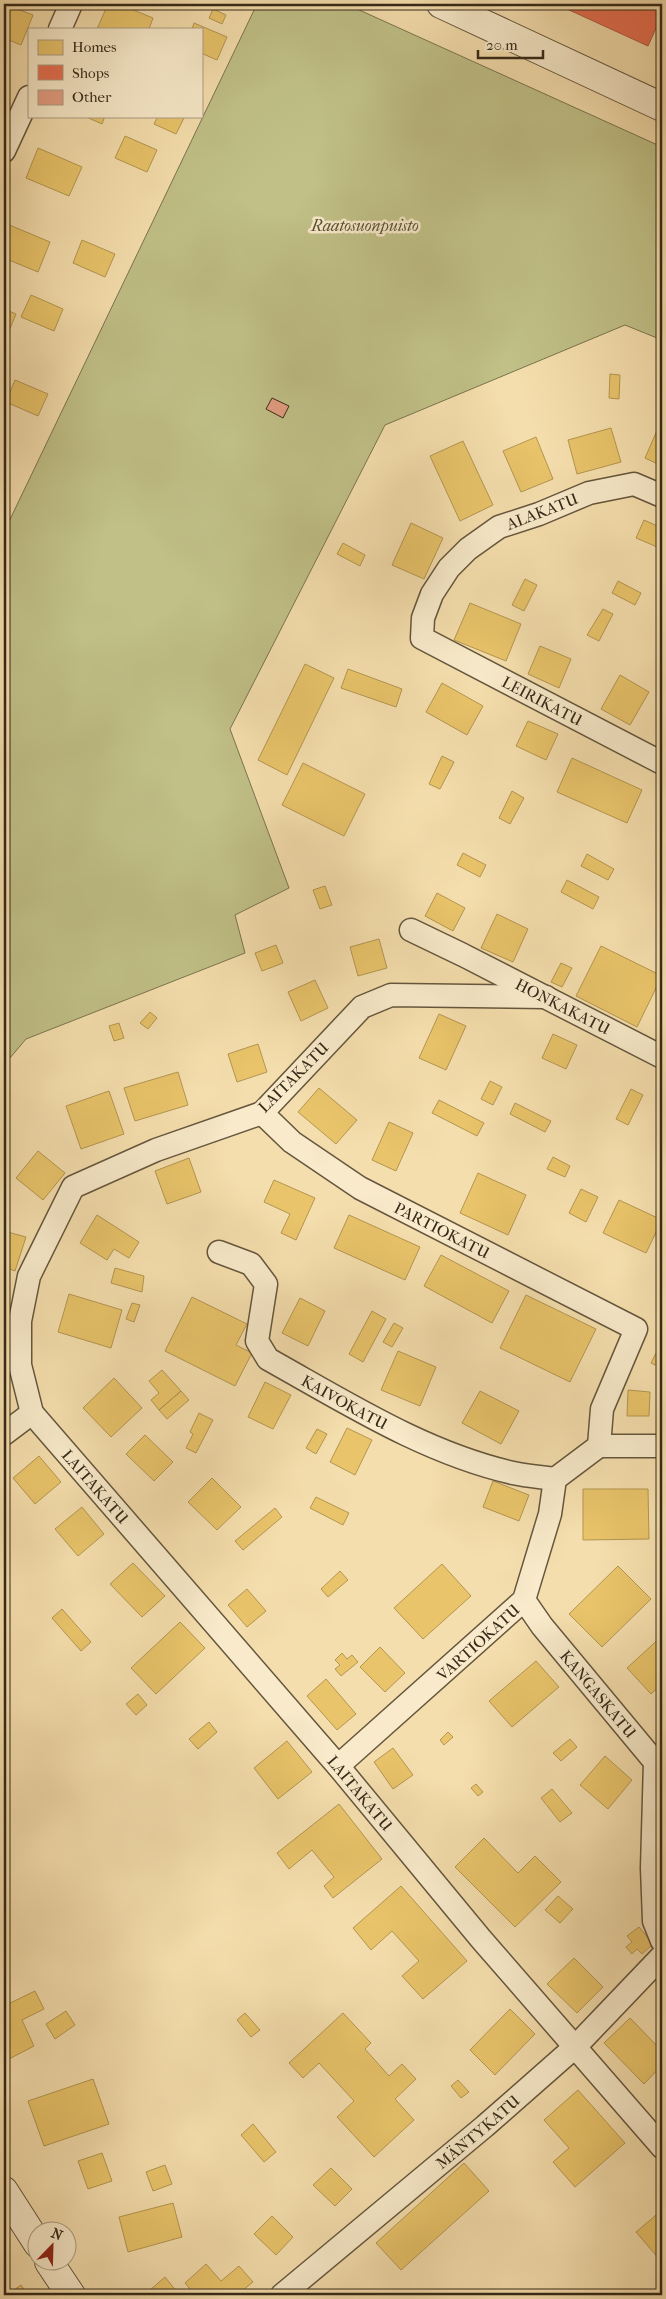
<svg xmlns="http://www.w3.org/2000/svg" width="666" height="2299" font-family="'IM FELL French Canon',serif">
<rect width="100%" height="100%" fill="#f5dead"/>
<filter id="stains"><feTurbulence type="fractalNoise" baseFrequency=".004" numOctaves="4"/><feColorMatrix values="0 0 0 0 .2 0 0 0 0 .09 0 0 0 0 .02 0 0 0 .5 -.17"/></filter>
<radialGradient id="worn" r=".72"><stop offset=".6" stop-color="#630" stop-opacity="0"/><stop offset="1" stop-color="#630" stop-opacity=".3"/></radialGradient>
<!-- green -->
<path fill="#c0c087" stroke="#7a7450" d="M257,4H346L662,147V340L625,325L385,425L230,729L289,888L235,915L245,953L26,1039L4,1065V532Z"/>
<!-- homes -->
<path fill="#e9c46a" stroke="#b39651" d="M4,4L33,15L21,45L4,38Z
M108,4H119L153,18L149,29H97Z
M213,9L226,15L222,24L209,18Z
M194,23L227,37L217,60L201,53V29H192Z
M84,116H105L102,124Z
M158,116H185L176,134L154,124Z
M125,136L157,150L147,172L115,158Z
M38,148L82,167L69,196L26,178Z
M7,224L50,242L38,272L4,258V231Z
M82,240L115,254L105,277L73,263Z
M31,295L63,309L54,331L21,317Z
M4,309L16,314L4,343Z
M610,374L620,375L619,399L609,398Z
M15,380L48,394L38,416L6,402Z
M659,426L662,428V466L645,458Z
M611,428L621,462L577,474L568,440Z
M536,437L553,479L521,492L503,451Z
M463,441L493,505L460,521L430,456Z
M644,520L662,528V549L636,538Z
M411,523L443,538L424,579L392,565Z
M343,543L365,555L360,566L337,554Z
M525,579L537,585L524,611L512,605Z
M618,581L641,593L635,605L612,593Z
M470,603L521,624L506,661L454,640Z
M603,609L613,614L599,641L587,635Z
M540,646L571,659L559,688L528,674Z
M305,664L334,678L287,775L258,760Z
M348,669L402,689L396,707L341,688Z
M620,675L649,692L630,725L601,709Z
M442,683L483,706L467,735L426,712Z
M528,721L558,734L546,760L516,746Z
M442,756L454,762L440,789L429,784Z
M572,758L642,790L627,823L557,792Z
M303,763L365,794L344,836L282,805Z
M512,791L524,798L510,824L499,818Z
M662,821V836L657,833Z
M463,853L486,865L480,877L457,865Z
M587,854L614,869L608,880L581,866Z
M567,880L599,897L593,909L561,892Z
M325,886L332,905L320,909L313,890Z
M437,893L465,908L453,931L425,916Z
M497,914L528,929L513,962L481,948Z
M379,939L387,968L358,976L350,947Z
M276,945L283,963L262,971L255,953Z
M601,946L662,976L637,1027L576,996Z
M561,963L572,968L562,987L551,982Z
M315,980L328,1008L301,1021L288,992Z
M150,1012L157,1018L148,1029L140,1023Z
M439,1014L466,1026L446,1070L419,1058Z
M119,1023L124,1038L114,1041L109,1026Z
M553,1034L577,1045L566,1069L542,1058Z
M258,1044L267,1072L237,1082L228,1054Z
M178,1072L188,1105L135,1121L124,1088Z
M490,1081L502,1087L493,1105L481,1099Z
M319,1088L357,1120L336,1144L298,1112Z
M631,1089L643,1095L628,1125L616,1119Z
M109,1091L124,1134L81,1149L66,1106Z
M439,1100L484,1123L477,1136L432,1113Z
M515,1103L551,1121L545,1132L510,1114Z
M389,1122L413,1133L396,1171L372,1160Z
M38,1151L65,1173L43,1200L16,1178Z
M553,1157L570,1166L565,1177L547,1169Z
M189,1158L201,1192L167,1204L155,1171Z
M478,1173L526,1195L508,1235L460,1213Z
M274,1180L315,1198L296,1240L281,1233L290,1214L264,1202Z
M581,1189L598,1197L586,1222L569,1213Z
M619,1200L662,1220L646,1253L603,1233Z
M97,1215L139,1242L129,1258L114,1249L107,1260L80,1243Z
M349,1215L420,1247L405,1280L334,1248Z
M4,1231L26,1237L15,1271L4,1267Z
M441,1255L509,1291L492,1323L424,1286Z
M115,1268L144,1276L142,1292L111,1283Z
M69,1294L122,1310L111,1348L58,1332Z
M526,1295L596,1329L570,1382L500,1348Z
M192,1297L247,1324L236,1345L252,1353L235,1386L165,1351Z
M300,1298L325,1311L308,1346L282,1333Z
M132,1303L140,1305L134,1322L126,1319Z
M372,1311L386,1319L363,1362L349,1354Z
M394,1323L403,1328L392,1347L383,1342Z
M398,1351L436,1367L420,1406L381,1390Z
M657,1351L662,1353V1368L651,1363Z
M162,1370L181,1391L159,1410L151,1400L159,1393L149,1381Z
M114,1378L142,1408L111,1437L83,1408Z
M265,1382L291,1395L273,1429L248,1417Z
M628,1390L650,1392L649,1416H627Z
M181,1391L189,1400L167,1419L159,1410Z
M480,1391L519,1411L501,1444L462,1423Z
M199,1413L213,1420L196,1453L186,1448L193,1434L190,1432Z
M347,1428L372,1440L355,1475L330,1462Z
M317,1429L327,1434L316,1454L306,1448Z
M145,1435L173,1462L154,1481L126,1454Z
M39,1456L61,1482L35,1504L13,1478Z
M212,1478L241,1507L217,1530L188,1502Z
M493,1481L529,1495L519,1521L483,1507Z
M583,1489H648L649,1539L583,1540Z
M316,1497L349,1513L343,1525L310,1508Z
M82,1507L104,1534L78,1556L55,1529Z
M275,1508L282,1517L243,1550L235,1541Z
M133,1563L165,1596L142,1617L110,1584Z
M442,1564L471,1596L423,1639L394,1608Z
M618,1566L651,1599L602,1647L569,1614Z
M340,1571L348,1580L328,1597L321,1589Z
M247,1589L266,1611L247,1627L228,1605Z
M62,1609L91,1642L81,1651L52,1618Z
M180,1622L205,1648L156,1694L131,1668Z
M662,1636V1684L651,1694L627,1668Z
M380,1647L405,1673L385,1692L360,1667Z
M342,1653L347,1659L352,1655L358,1662L341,1676L335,1669L340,1665L335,1660Z
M536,1661L559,1687L512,1727L489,1701Z
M326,1679L356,1714L337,1730L307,1696Z
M138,1694L147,1705L136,1715L126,1704Z
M209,1722L217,1732L198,1749L189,1739Z
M448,1732L453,1737L444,1745L440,1740Z
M570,1739L577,1747L561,1761L553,1753Z
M287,1741L312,1772L278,1799L254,1768Z
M393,1748L413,1775L393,1789L374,1762Z
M605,1756L632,1780L608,1809L580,1785Z
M476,1784L483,1792L478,1796L471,1788Z
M552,1789L572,1813L560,1822L541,1798Z
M339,1804L382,1859L333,1898L324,1886L334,1877L312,1850L289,1869L277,1853Z
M484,1838L518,1873L535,1856L561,1882L515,1927L455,1867Z
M401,1886L467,1961L423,1999L402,1976L419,1961L392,1931L371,1950L353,1928Z
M558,1896L573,1909L560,1923L545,1910Z
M639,1927L653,1944L642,1954L637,1949L632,1954L626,1947L632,1942L627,1936Z
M574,1958L603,1987L577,2013L547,1984Z
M35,1991L44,2009L22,2020L34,2046L7,2060L4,2054V2006Z
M510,2009L535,2034L495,2075L470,2050Z
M66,2011L75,2025L55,2039L46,2024Z
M245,2013L260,2030L251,2037L237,2020Z
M343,2013L371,2043L365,2049L389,2076L402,2064L416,2079L395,2099L414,2120L374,2157L337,2117L354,2101L319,2063L303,2078L289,2063Z
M630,2018L662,2051V2065L644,2084L604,2043Z
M93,2079L109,2124L44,2146L28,2101Z
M458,2080L469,2092L461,2098L451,2086Z
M578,2090L625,2143L575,2187L553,2162L569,2148L544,2120Z
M253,2124L276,2152L264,2162L241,2135Z
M102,2153L112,2181L88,2189L78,2161Z
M464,2163L489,2191L401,2270L376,2243Z
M165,2165L172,2184L153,2191L146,2172Z
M331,2168L352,2189L335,2206L313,2185Z
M173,2203L182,2237L128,2252L119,2217Z
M662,2210V2258L660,2260L636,2232Z
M272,2216L293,2237L276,2255L254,2234Z
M206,2264L221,2281L239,2266L253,2282L237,2295H195L185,2283Z
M165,2277L177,2292L174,2295H155L150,2290Z
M21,2285L28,2295H7Z"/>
<!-- shops -->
<path fill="#e76f51" stroke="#b25a40" d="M556,4H662V15L648,46Z"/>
<!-- building -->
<path fill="#e49e83" stroke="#352918" d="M272,398L289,406L283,418L266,409Z"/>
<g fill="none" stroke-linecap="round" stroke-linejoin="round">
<defs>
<g id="minor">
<path d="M60,29L71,4"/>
<path d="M4,151L29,97"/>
<path id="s1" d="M662,496L634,484L589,493L539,514L499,527L468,549L449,568L432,594L423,618L422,638L662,763"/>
<path id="s2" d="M411,930L463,955L662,1057"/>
<path id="s3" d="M546,997L391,995L362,1007L262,1113L156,1150L73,1187L29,1276L20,1321V1365L32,1413L338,1766L481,1939L662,2147"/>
<path id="s4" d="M262,1113L292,1142L360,1188L636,1329L602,1409L599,1446L555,1479L550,1514L524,1600L338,1766"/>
<path id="s5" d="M219,1252L251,1264L266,1284L257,1341L268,1359C347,1403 425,1453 513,1473C527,1476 541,1477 555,1479"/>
<path d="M4,1434L32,1413"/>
<path d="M599,1446H662"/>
<path id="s6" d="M524,1600L542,1626L655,1762L652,1868L654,1921L662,1941"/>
<path id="s7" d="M282,2295L485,2126L576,2046L662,1956"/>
</g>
<path id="tertiary" d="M441,4L662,107
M4,2191L38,2244
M49,2262L71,2295"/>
</defs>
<!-- minor casing -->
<use href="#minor" stroke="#65563d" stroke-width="25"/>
<!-- tertiary casing -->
<use href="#tertiary" stroke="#65563d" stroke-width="30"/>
<!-- minor -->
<use href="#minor" stroke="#f8eaca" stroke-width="22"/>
<!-- tertiary -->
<use href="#tertiary" stroke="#f8eaca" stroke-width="28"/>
</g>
<g text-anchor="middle" stroke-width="5" stroke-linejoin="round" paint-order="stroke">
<!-- park labels -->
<g font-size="16" font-style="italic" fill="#584f34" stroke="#f8eaca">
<text x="365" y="231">Raatosuonpuisto</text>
</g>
<!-- street labels -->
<g font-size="16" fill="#352918" stroke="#f8eaca">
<text transform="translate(542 511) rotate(-21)" y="6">ALAKATU</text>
<text dy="6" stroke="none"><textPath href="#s1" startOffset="450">LEIRIKATU</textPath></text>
<text dy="6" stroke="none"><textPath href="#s2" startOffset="170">HONKAKATU</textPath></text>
<text transform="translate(293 1077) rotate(-45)" y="6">LAITAKATU</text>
<text dy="6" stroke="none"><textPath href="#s4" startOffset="216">PARTIOKATU</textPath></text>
<text dy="6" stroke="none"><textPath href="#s5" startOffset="226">KAIVOKATU</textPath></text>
<text dy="6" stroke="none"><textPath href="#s3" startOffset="871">LAITAKATU</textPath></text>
<text transform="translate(478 1642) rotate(-42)" y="6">VARTIOKATU</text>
<text dy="6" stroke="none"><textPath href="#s6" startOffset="120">KANGASKATU</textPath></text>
<text dy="6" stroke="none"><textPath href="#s3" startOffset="1276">LAITAKATU</textPath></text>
<text dy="6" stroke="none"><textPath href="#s7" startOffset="255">MÄNTYKATU</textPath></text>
</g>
</g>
<!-- margin -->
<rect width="666" height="2299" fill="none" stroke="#f5dead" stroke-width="20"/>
<rect x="5" y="5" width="656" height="2289" fill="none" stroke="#352918" stroke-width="2.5"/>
<rect x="10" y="10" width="646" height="2279" fill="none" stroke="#352918"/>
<!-- legend -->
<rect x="28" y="28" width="175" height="90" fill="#f8eaca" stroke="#aa9d83"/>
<rect x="38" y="40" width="25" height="15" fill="#e9c46a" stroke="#aa9d83"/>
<text x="72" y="52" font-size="15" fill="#352918">Homes</text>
<rect x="38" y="65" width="25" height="15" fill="#e76f51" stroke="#aa9d83"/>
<text x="72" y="78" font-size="15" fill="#352918">Shops</text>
<rect x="38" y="90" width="25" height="15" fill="#e49e83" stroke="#aa9d83"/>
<text x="72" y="102" font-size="15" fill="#352918">Other</text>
<!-- north arrow -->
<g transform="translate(52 2246) rotate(23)"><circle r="24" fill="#f8eaca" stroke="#aa9d83"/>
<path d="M0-4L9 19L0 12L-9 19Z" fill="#8f2418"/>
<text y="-8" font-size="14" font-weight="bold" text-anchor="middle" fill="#352918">N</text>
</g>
<!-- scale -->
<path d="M478 50v8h65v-8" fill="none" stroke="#352918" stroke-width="2.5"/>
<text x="486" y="50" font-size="15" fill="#352918" stroke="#f8eaca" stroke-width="4" paint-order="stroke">20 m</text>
<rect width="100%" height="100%" filter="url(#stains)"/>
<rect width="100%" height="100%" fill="url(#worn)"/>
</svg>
